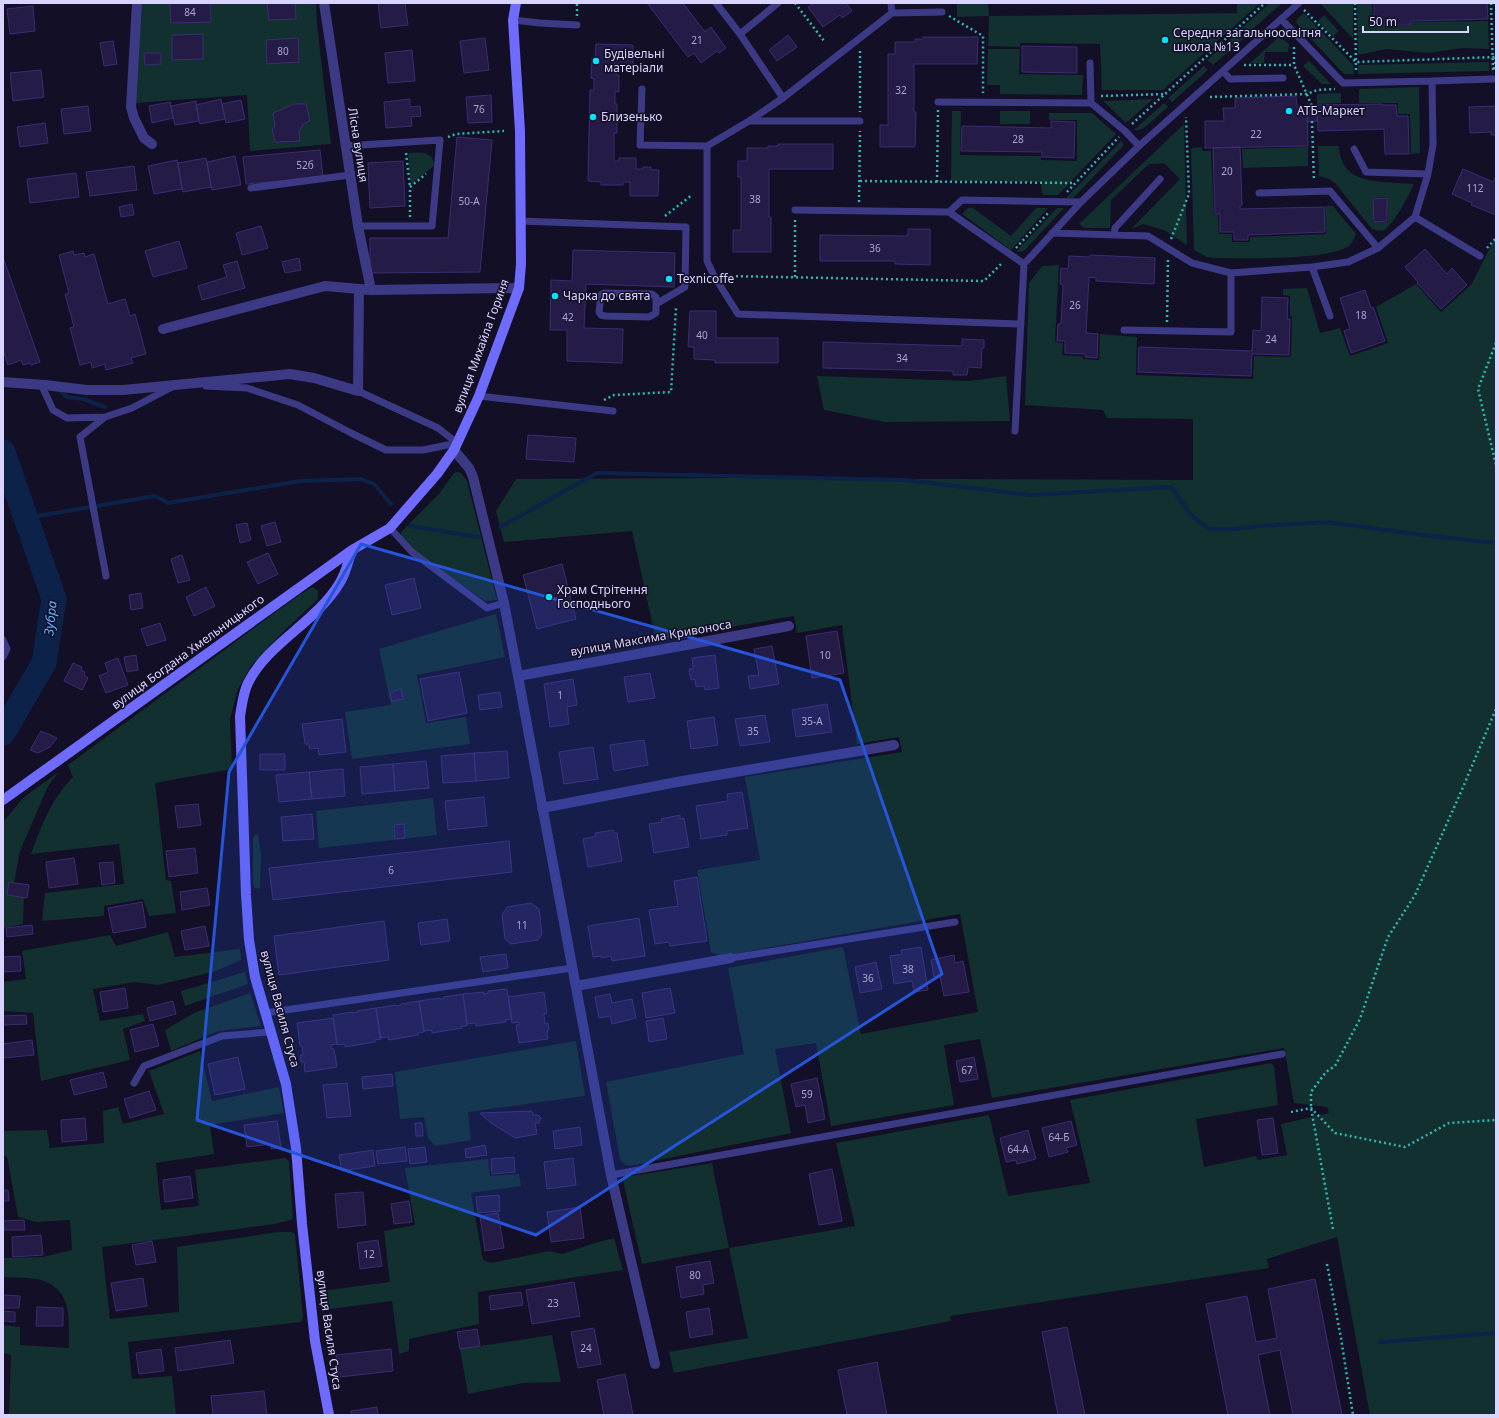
<svg xmlns="http://www.w3.org/2000/svg" width="1499" height="1418" font-family="'Noto Sans',sans-serif">
<rect width="100%" height="100%" fill="#130f26"/>
<!-- green -->
<path fill="#12302f" fill-rule="evenodd" d="M142,3H316L317,25L331,144L250,151L247,95L135,103Z
M957,3H988L989,16L1237,13V3H1260L1163,90H1102L1100,44L1020,43V47L988,46L989,16L957,17Z
M1270,3H1282L1247,34L1242,28Z
M1320,3H1353V39Z
M1357,3H1372L1373,26H1410L1411,22L1488,21L1489,49L1462,48L1428,53L1387,49L1358,55Z
M1304,13L1353,65L1354,74H1344L1298,25L1296,22L1297,19Z
M1324,15L1339,31L1333,37L1318,21Z
M1237,33L1243,39L1213,65L1207,60Z
M1279,37L1289,44L1288,52H1265L1264,63H1250Z
M988,49H1020L1019,74L1083,75L1082,95L1000,94V85H987Z
M1309,61L1331,84H1322L1303,66Z
M1489,62V71L1358,74V65Z
M1204,66L1208,70L1172,102L1168,98Z
M1419,87L1420,153L1411,154L1410,114H1398V103H1359V89Z
M1341,93V103L1317,104V94Z
M1153,99L1126,123L1103,101Z
M1164,103L1168,107L1144,128L1139,130H1134Z
M952,111H961L960,155L1041,156V160L1077,161V120H1049V113H1092L1116,134L1058,195H1043L1042,192L1041,182L951,181Z
M1000,111H1030V124H1000Z
M1184,124L1187,245L1164,230L1143,224L1131,229L1180,179L1164,163L1149,164L1111,200L1110,228H1084L1079,224Z
M1122,140L1123,146L1073,198H1066Z
M1318,146H1339C1340,187 1384,181 1414,184C1408,196 1396,222 1384,230C1381,232 1376,230 1372,229L1335,183L1329,179L1319,176ZM1387,197L1388,222H1373V198Z
M1202,147V151H1211L1214,215H1218L1219,234H1232V242H1250V237L1326,234L1325,206H1333L1356,234C1354,237 1353,242 1350,245C1332,261 1244,258 1216,258L1207,257L1194,250L1191,148Z
M1308,147V166L1243,168L1242,149Z
M410,153C421,152 434,152 434,166L411,184L408,155Z
M968,208H973L1011,236L1036,208H1048L1011,250L962,214Z
M1057,208H1064L1024,251L1016,252Z
M1496,236V1415H1370L1337,1237L1267,1259L1269,1268L950,1316L951,1321L674,1373L669,1352L748,1338L729,1248L642,1264L623,1181L625,1177L712,1163L729,1248L855,1226L836,1143L989,1115L1008,1196L1090,1183L1070,1100L1271,1063L1274,1066L1278,1105L1196,1119L1204,1167L1256,1156L1258,1160L1287,1155L1281,1124L1329,1113L1327,1107L1294,1103L1284,1048L992,1098L980,1039L944,1045L954,1105L831,1126L816,1043L775,1049L791,1133L630,1166L624,1164L620,1159L606,1082L744,1054L728,968L843,947L861,1034L978,1012L960,914L721,956L711,952L697,870L760,860L745,777L902,752L899,737L857,744L842,625L797,633L794,616L656,640L632,531L504,542L496,511L516,479L730,478L1193,480V419L1107,418L1103,410L1025,405L1029,283L1042,266L1059,265L1055,342L1063,343L1062,355L1082,356L1083,359L1099,360L1100,334L1137,337L1136,375L1253,379L1254,356L1291,357L1292,316H1290V296L1283,295V289L1307,288L1320,333L1340,328L1350,356L1388,343L1376,307L1416,284L1441,312L1471,285Z
M817,376L969,381L1006,376L1010,421L885,422L824,410Z
M457,472L461,473L467,481L497,600L485,601L414,551L401,537V533L402,531L439,494L454,473Z
M313,587L318,591V599L286,629L251,666L238,689L230,719L232,769L155,783L166,880L171,881L176,913L149,916L143,899L104,906V916L42,921L45,893L124,884L119,844L31,854C40,828 53,796 73,777L68,765L299,595Z
M496,614L505,657L417,675L426,723L466,717L470,744L352,759L345,712L391,705L379,649Z
M59,772L48,786L20,851L13,888L24,892L23,924L3,928V822L24,797Z
M433,798L437,835L319,848L316,811Z
M258,834L261,855L260,889L255,888L253,885V838L255,835Z
M168,932L175,957L240,949L241,960L213,972L158,985L135,982L93,989L100,1021L143,1014L145,1021L123,1029L130,1060L41,1081L33,1013L3,1011V982L26,979L22,951L110,935L116,946Z
M245,972L248,984L185,1006L181,991Z
M250,993L261,1026L218,1031L171,1051L165,1030L194,1013Z
M576,1041L585,1096L468,1112L471,1140L435,1146L428,1138L424,1117L400,1119L395,1072Z
M200,1051L212,1101L279,1087L284,1113L210,1125L214,1154L156,1163L161,1210L199,1206L195,1170L285,1158L289,1161L293,1217L291,1220L275,1224L102,1247L110,1319L179,1312L177,1247L278,1232H291L295,1234L303,1317L301,1322L128,1342L132,1379L172,1376L176,1415H9L11,1355L3,1353V1325L20,1327V1345L69,1348C68,1321 74,1293 44,1281C35,1277 13,1278 3,1277V1258L43,1257L72,1250L70,1220L36,1222L18,1217L7,1156H3V1131L47,1130L50,1148L104,1143L103,1111L118,1107L123,1124L164,1114L149,1071Z
M488,1159L490,1176L519,1174L521,1186L471,1193L483,1260L491,1263L549,1251L562,1254L595,1243L614,1238L623,1270L478,1292L479,1324L409,1339V1351L399,1354L392,1301L322,1310L321,1291L390,1282L384,1231L415,1225L405,1168Z
M552,1335L561,1382L523,1383L468,1394L460,1349Z"/>
<g fill="none" stroke-linecap="round" stroke-linejoin="round">
<!-- stream -->
<path stroke="#0c2248" stroke-width="4" d="M58,389L67,397L83,399L105,407
M26,518L155,496L168,503L300,481L361,479L374,484L391,504
M410,526L478,537
M500,527L597,473L904,480L1030,495L1171,487L1191,515L1209,529H1233L1260,526L1327,522L1430,536L1496,543
M1380,1342L1496,1333"/>
<!-- river -->
<path stroke="#0c2248" stroke-width="25" d="M3,452L54,599L44,663L3,733"/>
</g>
<!-- building -->
<path fill="#241b47" stroke="#3b2d73" d="M170,3H210L211,22L171,23Z
M267,3H295L296,19L269,20Z
M388,3H405L408,25L381,28L378,4Z
M647,3H683L705,32L711,27L726,48L719,53L717,51L701,63L694,53L688,57Z
M814,3H849L847,4L852,11L842,18L840,15L823,27L808,7Z
M1374,3H1487L1488,19L1410,21V25H1374Z
M33,6L35,31L10,34L7,9Z
M203,34V59L172,60V35Z
M788,35L797,47L777,61L769,50Z
M923,37H978L977,64H914V112H916L915,147H880V125H888V54H895V42H915V39H923Z
M298,38L299,62L267,64L266,40Z
M485,38L489,70L464,73L460,41Z
M113,41L117,64L104,66L100,43Z
M596,44L633,45V69L617,68L616,75H619V92L615,91V104H617V133H614V161H619V158H636V169H643V167H651V170H659L658,196H630V182H623V185H601V182L588,181L590,90H594V79L591,78L592,58H595Z
M1022,46L1077,47V73L1022,72Z
M412,50L415,81L388,83L385,53Z
M144,53H161V64L145,65Z
M41,70L44,97L13,101L10,73Z
M491,95L492,122L468,123L466,97Z
M1296,96L1297,106H1307L1308,146L1205,148V121H1224L1223,108H1235V98Z
M221,99L225,119L200,124L196,105Z
M410,99V107L420,106L421,116L411,117L412,126L386,128L384,102Z
M241,100L245,119L226,123L222,104Z
M196,101L199,121L175,125L171,106Z
M170,102L173,118L152,123L149,106Z
M294,104H306L310,121L303,124L299,132L300,141L275,142L272,129L275,127L273,113Z
M1382,104V105H1396L1397,116H1408L1409,154H1385L1384,129L1318,131L1317,105Z
M1317,105V121L1307,122V106Z
M88,106L91,131L64,134L61,109Z
M1496,106V135H1491V132L1470,133L1469,107Z
M1051,121L1075,122L1074,158L1042,157V152L961,151L962,126L1051,128Z
M45,123L48,143L20,147L17,127Z
M457,137L492,140L480,272L370,273V238H448Z
M778,144H833V169H769V217H771V252H733V230H741V177H738V161H747V148H768V146H778Z
M1240,147L1242,205L1240,206V209L1324,207L1325,232L1248,235V240H1234V232H1220V214H1215L1213,148Z
M320,150L323,177L246,184L243,157Z
M235,156L241,185L212,190L207,162Z
M206,158L211,187L183,192L178,163Z
M177,160L182,189L154,194L148,166Z
M403,161L405,206L370,208L368,163Z
M134,166L137,190L90,196L86,172Z
M1463,169L1493,182L1496,176V215L1471,205L1472,203L1452,194Z
M76,173L79,197L30,203L27,179Z
M1387,198V221L1374,222L1373,199Z
M132,204L134,215L121,217L119,207Z
M261,226L268,248L242,255L236,233Z
M908,229H930V265L895,264V261H820V235L908,236Z
M179,241L187,268L153,277L145,251Z
M1425,249L1447,274L1452,268L1467,285L1441,309L1417,283L1418,282L1405,267Z
M573,250L675,253L674,287L586,284L584,328L623,329L622,363L567,361V330H550L551,280L572,281Z
M73,251L74,255L84,253L85,257L94,254L108,304L125,299L130,316L135,314L146,354L131,358L133,363L106,370L105,364L92,368L91,362L80,365L70,328L74,327L65,294L69,293L59,255Z
M1090,255L1155,258L1154,284L1096,281V278L1089,277L1086,333L1098,334L1097,358L1085,357V354L1065,353V341H1057L1058,324H1061L1063,285L1060,284L1061,268L1068,269L1069,256L1090,257Z
M3,257L40,362L31,365L30,363L23,365L21,360L8,365L3,350Z
M299,258L301,270L285,273L282,262Z
M237,261L245,288L202,300L198,286L227,277L223,265Z
M1365,290L1371,308L1373,307L1385,341L1351,353L1344,331L1350,329L1340,298Z
M1262,297L1288,298L1287,319H1290L1289,355L1252,354L1251,376L1138,372L1139,347L1252,351L1253,330L1261,331Z
M690,311H716V338H778V363H715V360L694,359V347H688Z
M962,339L984,340V348H982L981,368L968,367L967,375H953V371L823,368V342L962,346Z
M528,435L576,438L574,462L526,459Z
M275,522L281,542L267,546L261,526Z
M247,523L251,540L240,543L236,525Z
M268,553L278,574L258,584L247,562Z
M182,555L190,580L178,583L171,559Z
M562,564L576,619L537,629L523,575Z
M414,578L421,608L392,615L385,585Z
M206,587L215,606L194,616L186,597Z
M141,593L143,608L131,610L129,595Z
M160,623L166,640L147,646L141,629Z
M837,631L844,673L812,678L806,636Z
M772,646L779,684L750,689L748,676L759,675L754,649Z
M136,655L138,670L127,672L124,657Z
M715,655L719,688L705,690L704,686L696,687L695,679L691,680L689,669H693L692,658Z
M118,658L128,685L106,693L99,676L108,672L105,663Z
M73,663L82,667L81,670L85,672L84,675L88,678L82,690L64,681Z
M459,672L467,713L428,721L420,679Z
M650,673L655,698L628,702L624,677Z
M573,679L577,705L567,707L569,724L550,727L544,684Z
M401,689L403,699L392,701L390,692Z
M500,692L502,707L480,710L478,695Z
M827,704L832,732L796,737L792,710Z
M765,715L770,742L740,746L735,719Z
M714,717L718,745L691,749L687,721Z
M342,719L346,752L319,755L318,748L310,749L309,744H305L302,724Z
M41,731L57,738L50,747L38,753L30,750Z
M644,740L648,765L614,771L610,745Z
M593,747L598,779L564,784L559,752Z
M507,751L509,778L476,781L474,753Z
M474,753L476,781L443,783L441,756Z
M260,754H285V770H260Z
M426,761L429,788L395,791L393,764Z
M393,764L395,791L362,794L360,767Z
M343,769L345,796L312,799L309,772Z
M309,772L312,799L279,802L276,775Z
M742,792L748,828L727,831V835L701,839L696,806L728,801L727,794Z
M484,797L487,826L448,830L445,801Z
M198,804L201,825L178,828L175,806Z
M312,814L314,839L283,841L281,817Z
M680,815V819L684,818L689,847L654,853L649,824L662,822L661,819Z
M404,824L405,838L395,839L394,825Z
M613,830L614,833H617L622,861L588,867L583,839L596,836L595,833Z
M509,841L512,872L273,900L269,868Z
M195,848L198,873L169,877L166,851Z
M74,858L78,884L49,888L46,862Z
M113,862L115,883L102,885L99,863Z
M697,877L707,941L670,946L669,942L655,944L649,910L678,906L674,881Z
M9,882L29,885L27,898L7,895Z
M207,888L210,905L182,910L180,892Z
M142,902L146,927L113,933L108,908Z
M531,903L539,909L542,934L538,940L511,944L505,939L502,915L507,907Z
M639,918L645,956L612,961L611,956L601,958V956L593,957L588,926Z
M447,919L450,941L421,945L418,923Z
M384,921L389,960L279,975L274,936Z
M32,925L33,934L7,937L6,928Z
M205,926L209,946L185,950L181,931Z
M921,947L928,990L914,992L912,981L894,984L890,956L902,954L901,950Z
M506,954L508,968L483,972L480,957Z
M954,955L955,963L963,961L969,992L944,996L940,976L934,977L931,960Z
M20,956L21,971L3,972V957Z
M876,962L882,989L860,993L855,967Z
M125,988L128,1008L103,1012L100,992Z
M670,988L675,1013L646,1018L642,993Z
M507,989L512,1019L505,1020L506,1022L476,1026V1023L467,1024L463,994L484,992V994L488,993V991Z
M544,992L547,1013L544,1014L545,1024L548,1023L549,1030L547,1031L548,1039L519,1043L516,1025H519V1022L512,1023L508,997Z
M463,994L467,1026H461L462,1028L432,1033V1030L424,1031L419,1001L440,998V999H444V997Z
M610,994L612,1003L632,999L636,1018L612,1024L610,1016L599,1018L595,997Z
M173,1001L176,1014L150,1021L147,1008Z
M419,1001L424,1032L418,1033V1035L389,1040L388,1037L380,1038L376,1008L396,1005L397,1006L401,1005V1004Z
M376,1008L381,1039L375,1040V1042L345,1047V1044L337,1045L333,1015L353,1012V1013L357,1012V1011Z
M26,1015L27,1024L3,1025V1016Z
M333,1018L337,1044L331,1045V1049H334L337,1067L305,1072L304,1062H301L300,1055H303L302,1046H300L297,1023Z
M663,1018L667,1039L649,1042L646,1021Z
M153,1024L159,1046L135,1052L130,1030Z
M32,1040L34,1055L3,1058V1044Z
M238,1057L245,1089L215,1095L208,1064Z
M974,1057L978,1079L960,1082L956,1061Z
M103,1072L107,1087L74,1095L70,1080Z
M392,1074L393,1086L363,1089L362,1077Z
M817,1078L825,1119L808,1123L805,1105L796,1107L791,1084Z
M347,1083L351,1116L327,1118L323,1085Z
M149,1091L156,1110L130,1118L124,1099Z
M532,1111L533,1115H538L541,1118L539,1123H535L537,1134L515,1138L491,1123L480,1113Z
M85,1118L87,1140L62,1142L61,1120Z
M1273,1118L1278,1153L1262,1155L1257,1120Z
M277,1121L281,1147L271,1149V1144L247,1147L244,1125Z
M1071,1121L1077,1145L1066,1148L1068,1152L1049,1157L1042,1128Z
M415,1123H422L423,1136H416Z
M580,1127L582,1145L555,1149L553,1131Z
M1028,1130L1036,1159L1017,1164L1016,1160L1006,1162L1000,1138Z
M485,1145L487,1155L466,1158L465,1149Z
M405,1147L407,1161L378,1164L376,1151Z
M425,1147L427,1162L410,1164L408,1149Z
M373,1150L375,1166L342,1171L339,1155Z
M514,1157L515,1172L492,1174L491,1159Z
M573,1158L576,1185L547,1189L544,1162Z
M832,1169L842,1221L819,1225L809,1174Z
M190,1176L193,1198L165,1202L163,1180Z
M3,1190H8L9,1201H3Z
M363,1192L366,1225L338,1228L335,1194Z
M499,1195L500,1211L478,1213L476,1197Z
M409,1201L412,1222L394,1224L391,1204Z
M580,1207L584,1238L551,1242L547,1212Z
M498,1213L504,1248L485,1251L480,1216Z
M24,1220L25,1230H4L3,1221Z
M41,1235L43,1255L13,1257L12,1237Z
M378,1240L382,1266L360,1269L357,1243Z
M152,1241L156,1262L136,1265L132,1245Z
M710,1261L714,1283L703,1285L704,1294L681,1298L676,1267Z
M143,1278L147,1306L116,1311L111,1283Z
M1315,1279L1342,1415H1293L1280,1350L1258,1355L1270,1415H1228L1206,1304L1247,1296L1256,1342L1277,1338L1268,1289Z
M574,1282L580,1316L532,1324L526,1290Z
M521,1292L523,1305L491,1310L489,1296Z
M3,1295L20,1296L19,1308H3Z
M37,1307L63,1308V1326H36Z
M709,1308L713,1334L690,1338L686,1312Z
M3,1311L15,1312V1322L3,1321Z
M1067,1327L1085,1415H1058L1042,1332Z
M594,1328L601,1364L578,1368L571,1332Z
M477,1329L480,1346L460,1349L457,1332Z
M230,1340L234,1363L178,1371L175,1348Z
M161,1349L164,1371L139,1374L136,1353Z
M391,1349L393,1371L339,1377L336,1355Z
M877,1362L887,1415H847L838,1370Z
M625,1374L633,1415H604L597,1380Z
M264,1391L267,1415H213L211,1396Z
M377,1407L378,1415H351V1411Z"/>
<g fill="none" stroke-linecap="round" stroke-linejoin="round">
<!-- path -->
<path stroke="#2fb8b0" stroke-width="2.5" stroke-dasharray="2 3" stroke-linecap="butt" d="M795,3L824,41
M1355,3L1356,72
M1491,3L1493,70
M1304,10L1356,62L1496,57
M577,16V3
M949,16L983,36V93
M1294,47V65L1312,106
M860,51V112
M1244,65H1294
M1494,69L1496,57
M1101,96L1165,94
M1210,97L1307,94L1317,90L1335,89
M1312,121L1314,181
M1132,124L1265,3
M448,137L456,134L504,131
M406,153L410,187
M860,181L1075,183
M937,182L938,110
M1067,192L1119,137
M859,202L860,131
M665,216L692,195
M410,217V187L426,174
M1171,239L1189,194L1186,117
M1016,248L1049,212
M1487,248L1496,238
M726,276L984,281L1003,262
M795,277V219
M1167,322L1168,259
M1496,343L1478,389L1496,465
M604,400L614,395L671,392L676,308
M1291,1112L1311,1108L1335,1133L1405,1147L1449,1123L1496,1120
M1333,1229L1311,1108V1092L1326,1072L1335,1066L1360,1019L1388,937L1415,895L1461,792L1496,709
M1327,1264L1341,1338L1353,1415"/>
<!-- lane -->
<path stroke="#3d3a85" stroke-width="7" d="M716,3L740,34L783,98
M891,3L892,13L783,98L749,121L707,146V261L714,276L738,314L1021,324
M892,13L942,12
M513,20L540,23L577,25
M740,34L778,3
M1090,63L1091,103
M1223,71L1230,79L1283,78
M1432,81L1493,79
M642,89L640,145L707,146
M938,102L1091,103L1125,131L1139,146
M750,121H860
M345,146L440,140L432,226H358
M1354,149L1366,172L1428,174
M251,188L350,175
M1259,193L1330,191L1378,248
M795,210L949,212L1024,264
M949,212L962,200L1081,202
M1415,217L1480,256
M520,221L686,227L685,287L656,304V313L649,317L605,316L601,315L599,312L601,295L604,293L652,294L656,297V304
M1052,233L1148,236L1192,263L1231,273L1312,267L1348,262L1378,248L1415,217L1428,174L1433,145L1432,81L1343,83L1281,19
M1114,235L1115,228L1160,179
M1312,267L1330,316
M1124,330L1231,332V273
M41,384L53,410L67,418L105,417L132,408L172,387
M206,386L247,388L298,405L351,433L386,450H423L457,443
M358,391L438,428L457,443
M479,396L613,411
M105,417L80,437L106,576
M1015,431L1024,264L1081,202L1139,146L1299,3
M390,528L412,552L487,608L504,603
M3,640L7,649L3,657
M731,958L955,922
M265,1013L572,968
M134,1083L144,1066L222,1036L270,1032
M611,1175L1282,1054"/>
<!-- street -->
<path stroke="#3d3a85" stroke-width="10" d="M137,3L131,107L134,118L144,138L152,144
M324,3L358,226L371,290
M163,329L325,286L371,290L519,288
M3,382L45,385L87,390H123L290,374L314,378L358,391L359,289
M454,450L469,468L473,477L504,603L518,676L611,1175L655,1364
M518,676L789,626
M542,808L677,782L894,745
M576,986L731,958"/>
<!-- secondary -->
<path stroke="#6f6bff" stroke-width="10" d="M3,800L352,550L390,528L437,474L454,450L479,396L519,288L521,264L520,131L513,20L516,3
M329,1415L315,1341L302,1224L296,1148L286,1084L255,977L249,940L246,895L240,716C242,705 243,693 248,683C266,645 316,622 339,584C346,574 348,562 352,550"/>
</g>
<!-- marked area -->
<path fill="#2655da" fill-opacity="0.2" stroke="#2655da" stroke-width="3" stroke-linejoin="round" d="M361,544L840,680L942,974L536,1235L197,1120L229,772Z"/>
<!-- markers -->
<g fill="#00e5ff" stroke="#130f26" stroke-width="1.5">
<circle cx="1165" cy="40" r="4"/>
<circle cx="596" cy="61" r="4"/>
<circle cx="1289" cy="111" r="4"/>
<circle cx="593" cy="117" r="4"/>
<circle cx="669" cy="279" r="4"/>
<circle cx="555" cy="296" r="4"/>
<circle cx="549" cy="597" r="4"/>
</g>
<g text-anchor="middle" stroke-width="3" stroke-linejoin="round" paint-order="stroke">
<!-- number labels -->
<g font-size="10" fill="#aca6d1">
<text x="190" y="16">84</text>
<text x="697" y="44">21</text>
<text x="283" y="55">80</text>
<text x="901" y="94">32</text>
<text x="479" y="113">76</text>
<text x="1256" y="138">22</text>
<text x="1018" y="143">28</text>
<text x="305" y="169">52б</text>
<text x="1227" y="175">20</text>
<text x="1475" y="192">112</text>
<text x="755" y="203">38</text>
<text x="469" y="205">50-А</text>
<text x="875" y="252">36</text>
<text x="1075" y="309">26</text>
<text x="1361" y="319">18</text>
<text x="568" y="321">42</text>
<text x="702" y="339">40</text>
<text x="1271" y="343">24</text>
<text x="902" y="362">34</text>
<text x="825" y="659">10</text>
<text x="560" y="699">1</text>
<text x="812" y="725">35-А</text>
<text x="753" y="735">35</text>
<text x="391" y="874">6</text>
<text x="522" y="929">11</text>
<text x="908" y="973">38</text>
<text x="868" y="982">36</text>
<text x="967" y="1074">67</text>
<text x="807" y="1098">59</text>
<text x="1059" y="1141">64-Б</text>
<text x="1018" y="1153">64-А</text>
<text x="369" y="1258">12</text>
<text x="695" y="1279">80</text>
<text x="553" y="1307">23</text>
<text x="586" y="1352">24</text>
</g>
<!-- poi labels -->
<g font-size="12" fill="#d9d4ff" stroke="#130f26" text-anchor="start">
<text x="1173" y="37">Середня загальноосвітня<tspan x="1173" dy="14">школа №13</tspan></text>
<text x="604" y="58">Будівельні<tspan x="604" dy="14">матеріали</tspan></text>
<text x="1297" y="115">АТБ-Маркет</text>
<text x="601" y="121">Близенько</text>
<text x="677" y="283">Texnicoffe</text>
<text x="563" y="300">Чарка до свята</text>
<text x="557" y="594">Храм Стрітення<tspan x="557" dy="14">Господнього</tspan></text>
</g>
<!-- street labels -->
<g font-size="12" fill="#d9d4ff" stroke="#130f26">
<text transform="translate(358 145) rotate(81)" y="4">Лісна вулиця</text>
<text transform="translate(481 346) rotate(-70)" y="4">вулиця Михайла Гориня</text>
<text transform="translate(651 638) rotate(-10)" y="4">вулиця Максима Кривоноса</text>
<text transform="translate(188 652) rotate(-36)" y="4">вулиця Богдана Хмельницького</text>
<text transform="translate(280 1009) rotate(75)" y="4">вулиця Василя Стуса</text>
<text transform="translate(329 1330) rotate(82)" y="4">вулиця Василя Стуса</text>
</g>
<!-- water labels -->
<g font-size="13" font-style="italic" fill="#62b6ff" stroke="#130f26">
<text transform="translate(50 618) rotate(-84)" y="5">Зубра</text>
</g>
</g>
<!-- border -->
<rect width="1499" height="1418" fill="none" stroke="#d9d4ff" stroke-width="8"/>
<!-- scale -->
<path d="M1363 26v6h105v-6" fill="none" stroke="#d9d4ff" stroke-width="2"/>
<text x="1369" y="26" font-size="12" fill="#d9d4ff" stroke="#130f26" stroke-width="3" paint-order="stroke">50 m</text>
</svg>
